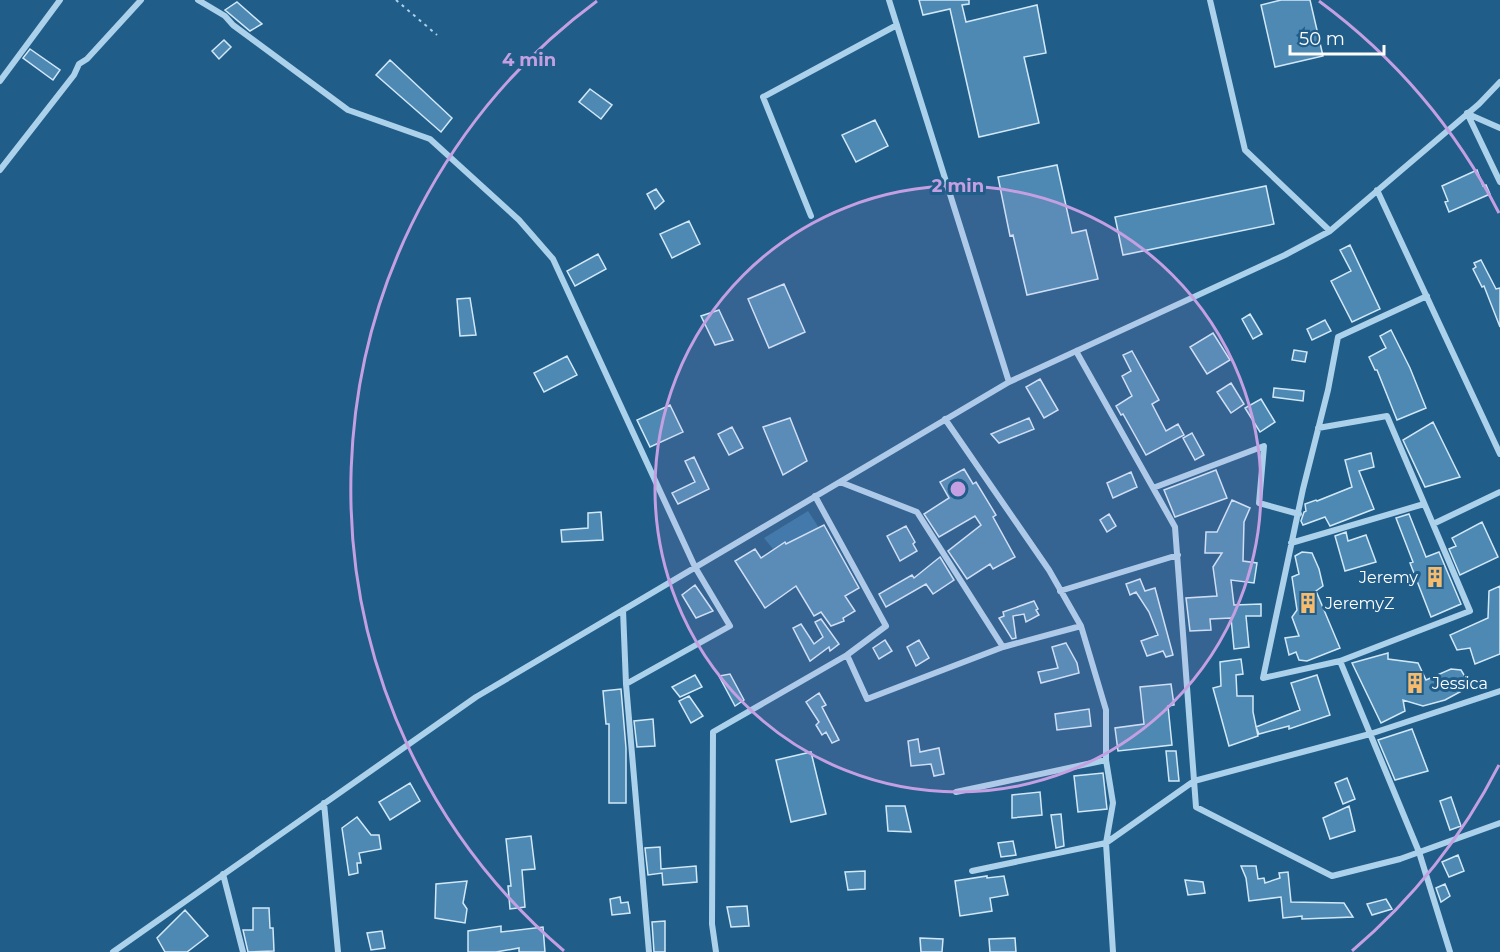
<svg xmlns="http://www.w3.org/2000/svg" width="1500" height="952" font-family="Montserrat,sans-serif">
<rect width="100%" height="100%" fill="#215d89"/>
<!-- green -->
<path fill="#3176a4" d="M808,511L819,528L797,538L820,597L785,542L773,549L764,538Z"/>
<!-- building -->
<path fill="#4d89b2" stroke="#d1e8f8" stroke-width="1.5" d="M919,0H969V4L962,5L966,22L1037,5L1046,53L1024,57L1039,123L979,137L950,9L923,15Z
M1281,0H1310L1323,56L1275,67L1261,5Z
M237,2L262,24L250,31L225,10Z
M224,40L231,47L219,59L212,51Z
M30,49L60,70L53,80L23,58Z
M390,60L452,118L441,132L376,75Z
M590,89L612,105L601,119L579,102Z
M875,120L888,146L856,162L842,135Z
M1057,165L1072,233L1086,230L1098,279L1027,295L1013,235L1010,236L998,177Z
M1477,170L1483,186L1486,185L1490,194L1449,212L1445,202L1448,201L1442,186Z
M1266,186L1274,224L1123,255L1115,217Z
M656,189L664,201L655,209L647,194Z
M689,221L700,244L672,258L660,234Z
M1350,245L1380,309L1352,322L1331,281L1351,271L1340,250Z
M598,254L606,269L575,286L567,271Z
M1481,260L1496,289L1500,288V327L1484,286L1482,287L1473,269L1476,267L1474,263Z
M784,284L805,332L769,348L748,299Z
M470,298L476,335L460,336L457,299Z
M719,310L733,340L715,345L701,316Z
M1250,314L1262,334L1253,339L1242,319Z
M1325,320L1331,331L1312,340L1307,329Z
M1391,330L1410,368L1426,408L1397,420L1377,370H1375L1369,357L1386,348L1380,336Z
M1213,333L1230,360L1207,374L1190,347Z
M1294,350L1307,352L1305,362L1292,360Z
M1132,351L1159,400L1152,404L1166,431L1178,424L1184,435L1146,455L1123,414L1121,415L1116,406L1132,396L1122,376L1131,371L1123,355Z
M567,356L577,375L544,392L534,373Z
M1040,379L1058,410L1044,418L1026,387Z
M1231,383L1244,404L1231,413L1217,392Z
M1274,388L1304,391L1303,401L1273,397Z
M1261,399L1275,422L1260,432L1245,408Z
M670,405L683,432L650,447L637,420Z
M790,418L807,461L783,475L763,427Z
M1029,418L1034,429L999,443L991,434Z
M1433,422L1460,477L1425,487L1403,440Z
M732,427L743,448L729,455L718,434Z
M1192,433L1204,455L1195,460L1183,438Z
M1371,453L1374,467L1359,471L1374,509L1330,526L1325,517L1303,525L1301,521L1304,512L1306,511L1305,504L1316,500L1317,501L1352,487L1345,460Z
M694,457L709,489L678,504L672,493L695,482L685,461Z
M964,469L973,484L976,482L996,515L993,517L1015,557L993,569L990,564L967,579L948,551L981,525L975,516L939,537L924,514L949,498L940,482Z
M1216,470L1227,498L1175,517L1164,490Z
M1131,472L1137,487L1113,498L1107,483Z
M1232,500L1250,508L1244,522L1243,561L1257,563L1254,583L1231,580L1234,605L1261,604V616H1246L1249,647L1234,649L1231,618L1210,619L1211,630L1190,631L1186,598L1217,596L1213,567L1222,553H1205L1206,532H1217Z
M601,512L603,540L562,542L561,530L588,528V513Z
M1109,514L1116,526L1107,532L1100,520Z
M1409,514L1426,557L1439,552L1461,604L1431,617L1410,563L1413,562L1396,518Z
M1482,522L1498,557L1460,575L1449,549L1456,546L1452,538Z
M824,525L859,588L845,596L855,611L843,618L844,621L831,626L821,612L814,616L796,586L765,608L735,561L755,549L761,558L785,542L786,544Z
M906,526L915,542L913,544L917,551L900,561L887,536Z
M1346,532L1348,541L1366,535L1376,562L1345,571L1335,536Z
M1302,552L1312,553L1319,569L1323,586L1316,591L1340,648L1307,661L1299,660L1296,652L1289,655L1285,638L1299,636L1292,617L1297,610L1292,577L1299,574L1295,556Z
M940,557L954,580L933,594L926,584L886,607L879,594L912,575L914,578Z
M1140,579L1145,591L1155,588L1173,655L1166,657L1163,651L1147,656L1141,641L1158,635L1149,612L1136,592L1130,595L1126,584Z
M695,585L713,611L696,618L682,595Z
M1500,586V654L1475,664L1470,648L1457,650L1450,635L1488,618L1489,591Z
M1034,601L1038,609L1036,610L1039,615L1026,622L1024,614L1013,616L1016,638L1012,639L999,618L1004,616L1003,612Z
M821,619L839,644L830,651L829,647L810,661L793,628L801,624L814,644L823,637L815,622Z
M885,640L892,651L879,659L873,648Z
M919,640L929,658L916,666L907,647Z
M1066,643L1077,663L1079,673L1041,683L1038,672L1058,668L1052,647Z
M1388,653V659L1418,663L1426,680L1451,669L1461,670L1471,686L1445,700L1423,706L1403,700L1405,711L1381,723L1352,663Z
M1241,659L1243,674L1236,675L1237,696H1253V712L1258,736L1229,746L1213,688L1221,686L1220,662Z
M730,674L744,700L735,706L719,676Z
M695,675L702,687L680,697L672,687Z
M1317,675L1330,715L1289,729V726L1259,734L1256,727L1300,710L1291,683Z
M1171,684L1174,705L1168,706L1172,745L1118,751L1115,728L1144,724L1140,687Z
M621,689L626,748V803H609V724H606L603,691Z
M819,693L826,705L822,707L839,740L832,743L826,732L822,735L816,725L819,722L806,702Z
M689,696L703,716L691,723L679,701Z
M1089,709L1091,726L1057,730L1055,714Z
M653,719L655,746L637,747L634,721Z
M1412,729L1428,771L1395,780L1378,740Z
M918,739L920,752L939,748L944,774L934,776L931,764L911,766L908,741Z
M1166,751H1176L1179,781H1169Z
M811,752L826,814L791,822L776,760Z
M1103,773L1107,809L1078,812L1074,776Z
M1347,778L1355,799L1343,804L1335,783Z
M410,783L420,801L390,820L379,802Z
M1040,792L1042,815L1012,818V795Z
M1451,797L1461,826L1450,830L1440,801Z
M886,806H905L911,832L888,831Z
M1349,806L1355,831L1330,839L1323,818Z
M1061,814L1064,846L1056,848L1051,815Z
M357,817L371,835H379L381,849L359,853L361,863H357L358,873L349,875L342,828Z
M531,836L535,869L522,870L525,907L510,909L508,886H511L506,839Z
M1013,841L1016,855L1001,857L998,843Z
M660,847L661,869L696,866L697,882L663,885L662,873L648,875L645,848Z
M1458,855L1464,871L1449,877L1442,862Z
M1241,866H1256L1258,879L1264,878L1265,883L1280,878L1279,873L1288,872L1291,902L1344,903L1353,917L1302,919V916L1283,918L1281,897L1249,901L1246,878Z
M865,871V889L848,890L845,872Z
M987,876V878L1004,876L1008,895L990,898L992,911L960,916L955,881Z
M1185,880L1203,882L1205,893L1188,895Z
M467,881L463,903L467,909L465,923L435,918L436,884Z
M1445,884L1450,896L1441,902L1436,888Z
M620,897L621,903L628,902L630,913L612,915L610,899Z
M1386,899L1392,909L1372,915L1367,904Z
M747,906L749,926L731,927L727,907Z
M253,908H269L270,928H273L274,951L248,952L243,930H253Z
M185,910L208,936L187,952H165L157,938Z
M665,921V952H654L652,922Z
M501,926V932L543,927L545,952H519V948L496,952H468V931Z
M382,931L385,948L371,950L367,933Z
M920,938L943,939L942,952H921Z
M1015,938L1016,952H990L989,939Z"/>
<g fill="none" stroke-linecap="round" stroke-linejoin="round">
<!-- path -->
<path stroke="#acd1eb" stroke-width="2" stroke-dasharray="3 4.5" stroke-linecap="butt" d="M396,0L437,35"/>
<!-- minor -->
<path stroke="#acd1eb" stroke-width="6" d="M198,0L225,16L233,25L348,110L430,139L519,220L553,259L695,567L730,626L626,684
M889,0L1009,382L1285,255L1330,231L1479,104L1500,82
M1210,0L1245,150L1330,231
M0,81L60,0
M1467,113L1500,182
M1468,114L1500,128
M0,170L74,75L79,64L87,59L141,0
M1377,190L1500,454
M811,216L763,97L897,25
M1427,296L1338,337L1328,390L1303,489L1263,678L1340,661L1419,852L1450,952
M1076,351L1175,527L1196,807L1332,876L1400,859L1500,823
M945,419L1049,570L1081,626L1106,710V760L1113,803L1106,843L972,871
M1318,428L1387,416L1470,611L1340,661
M840,482L917,512L1003,647L1081,626
M1153,488L1264,446L1259,503L1299,514
M1433,524L1500,492
M1291,543L1424,504
M1060,591L1178,555
M623,610L626,684L649,952
M847,655L867,699L1003,647
M956,792L1106,760
M324,803L338,952
M223,874L243,952
M113,952L476,697L1009,382
M716,952L712,924L713,732L847,655L886,626L815,496
M1113,952L1106,843L1194,781L1370,734L1500,691"/>
</g>
<!-- distance rings -->
<circle cx="958" cy="489" r="303" fill="#c4a0e2" fill-opacity=".12"/>
<g fill="none" stroke="#c4a0e2" stroke-width="3">
<circle cx="958" cy="489" r="303"/>
<path d="M1499 765A607 607 0 0 1 1352 951M564 951A607 607 0 0 1 597 1M1319 1A607 607 0 0 1 1499 213"/>
</g>
<!-- icons -->
<defs>
<symbol id="building-bare" viewBox="-9 -9 18 18"><path d="M-4-6H4V6H1V3H-1V6H-4ZM-2.5-4.3h1.7v1.8h-1.7ZM.8-4.3h1.7v1.8H.8ZM-2.5-1h1.7V.8h-1.7ZM.8-1h1.7V.8H.8Z" fill="#f7bb6d" stroke="#215d89" stroke-width="2.5" paint-order="stroke"/></symbol>
</defs>
<g fill-rule="evenodd">
<use href="#building-bare" x="1420" y="562" width="30" height="30"/>
<use href="#building-bare" x="1293" y="588" width="30" height="30"/>
<use href="#building-bare" x="1400" y="668" width="30" height="30"/>
</g>
<g text-anchor="middle" stroke-width="6" stroke-linejoin="round" paint-order="stroke">
<!-- poi labels -->
<g font-size="16" fill="#fff" stroke="#215d89" text-anchor="start">
<text x="1418" y="583" text-anchor="end">Jeremy</text>
<text x="1325" y="609">JeremyZ</text>
<text x="1432" y="689">Jessica</text>
</g>
</g>
<circle cx="958" cy="489" r="9" fill="#c4a0e2" stroke="#215d89" stroke-width="3"/>
<g font-size="18" text-anchor="middle" font-weight="bold" fill="#c4a0e2" stroke="#215d89" stroke-width="6" stroke-linejoin="round" paint-order="stroke">
<text x="529" y="66">4 min</text>
<text x="958" y="192">2 min</text>
</g>
<!-- scale -->
<path d="M1290 45v9h94v-9" fill="none" stroke="#ffffff" stroke-width="3"/>
<text x="1299" y="45" font-size="18" fill="#ffffff" stroke="#215d89" stroke-width="4.5" paint-order="stroke">50 m</text>
</svg>
